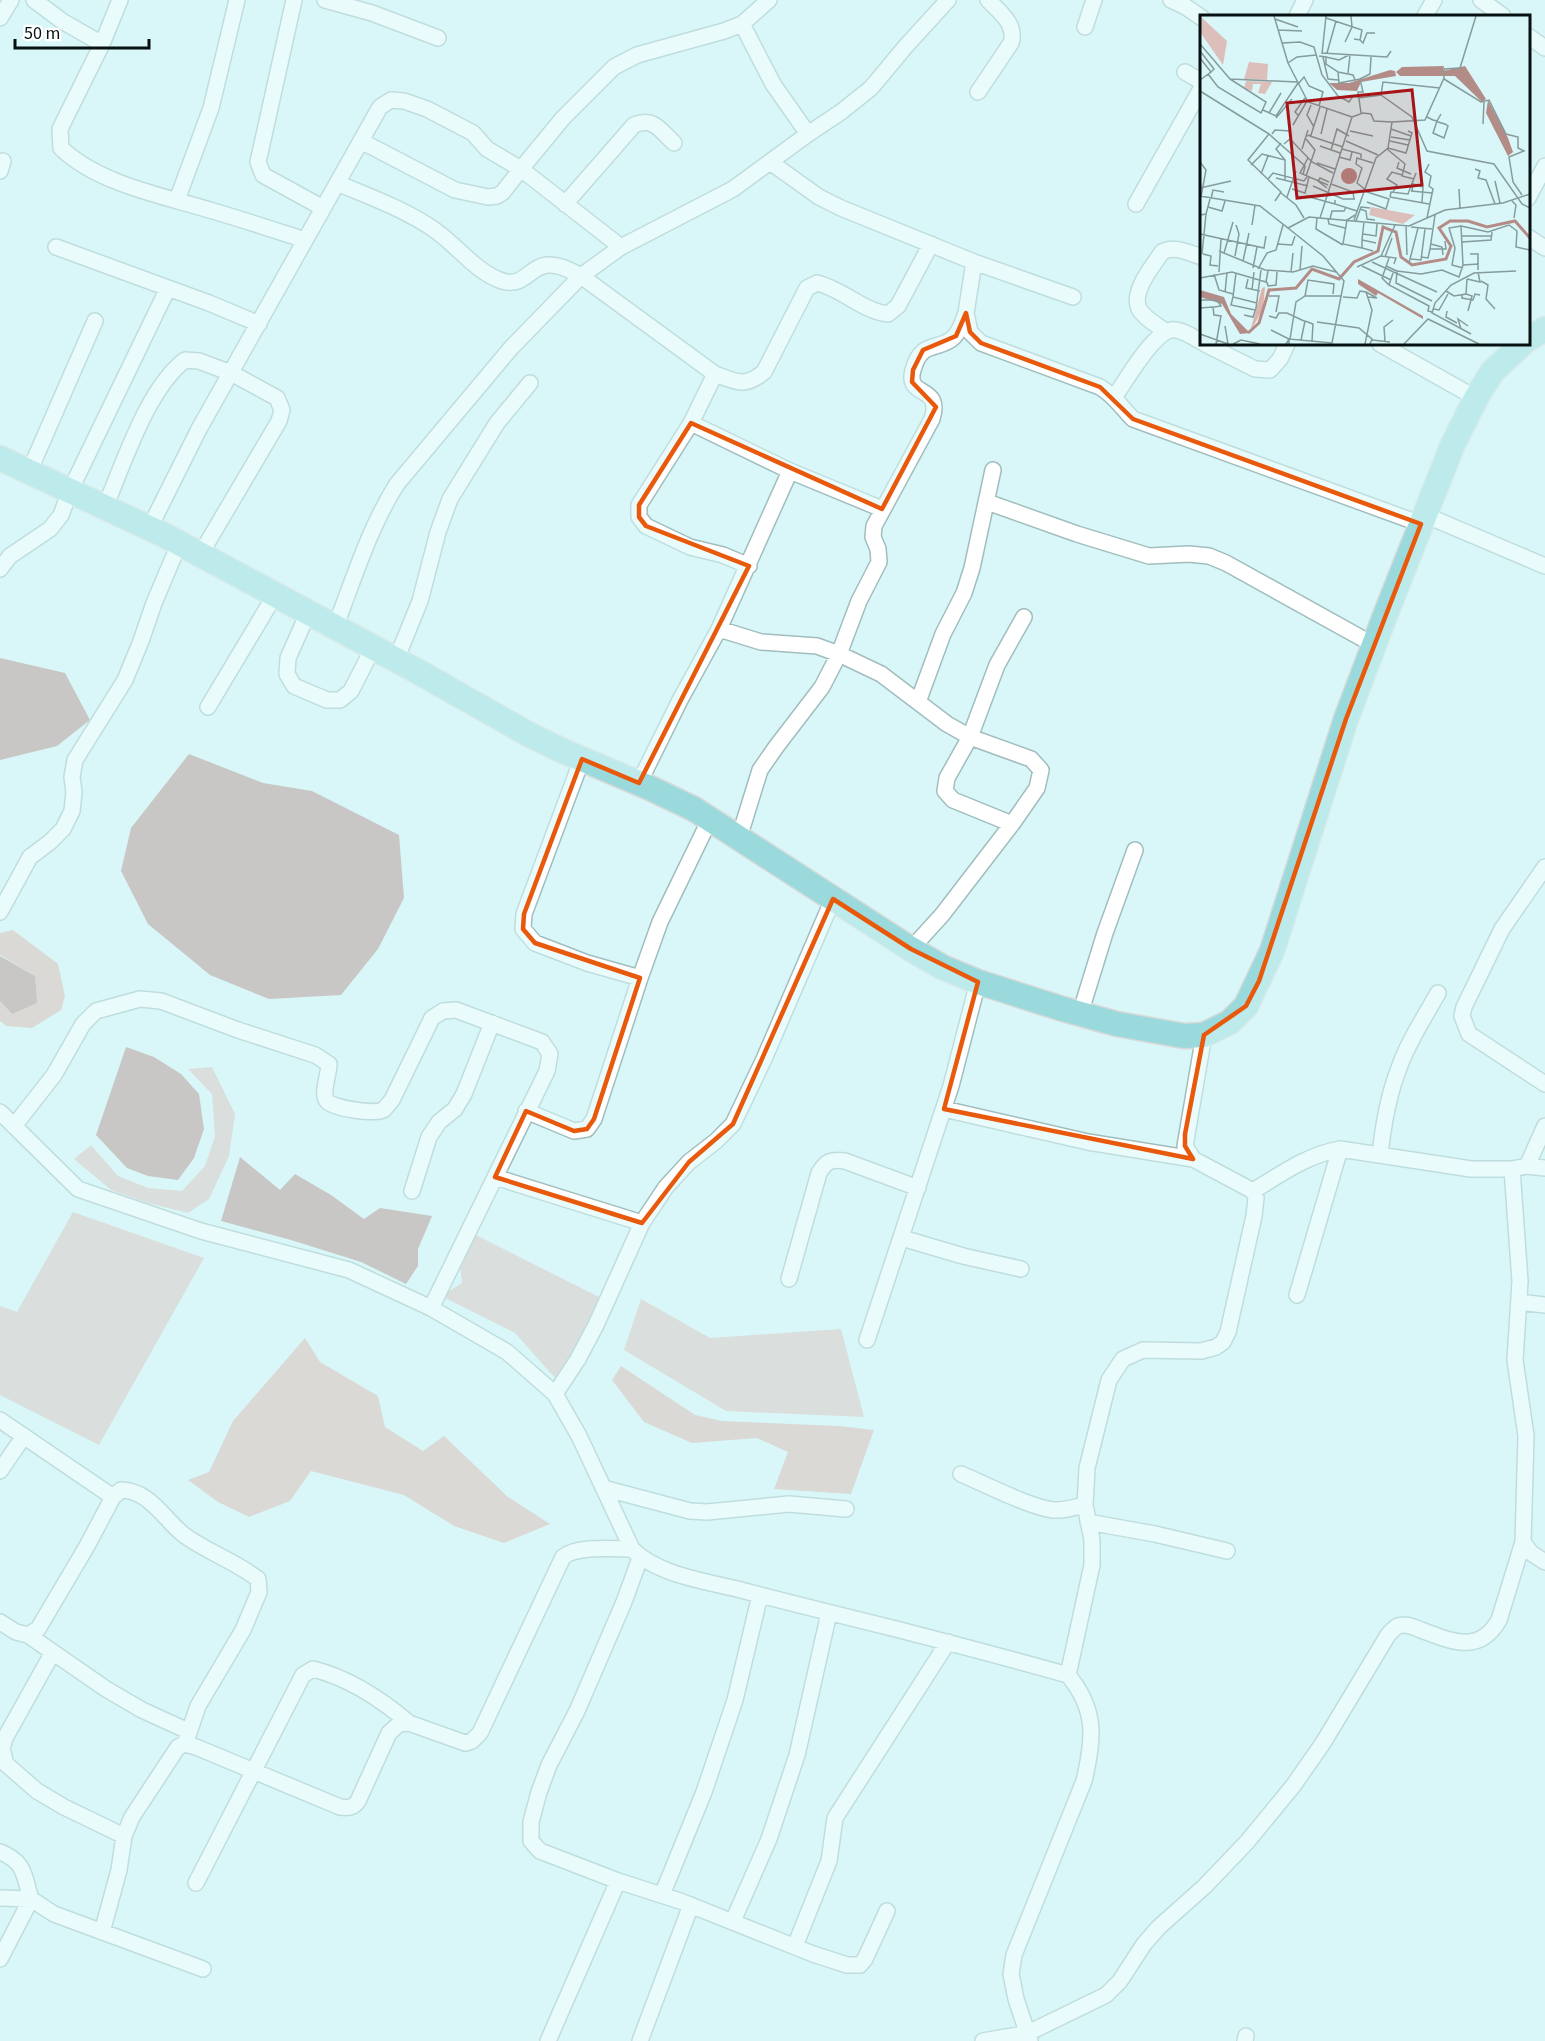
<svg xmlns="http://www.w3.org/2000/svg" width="1545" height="2041" font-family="'Source Sans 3',sans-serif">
<rect width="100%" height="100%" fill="#d9f7f8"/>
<!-- green -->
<path fill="#dcbeba" d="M212,1067L235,1114L229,1156L209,1199L188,1213L148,1203L111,1190L74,1159L91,1145L118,1176L148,1188L182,1191L205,1166L215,1136L212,1094L188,1069Z
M73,1212L204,1258L99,1445L0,1395V1306L17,1312Z
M470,1232L599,1297L579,1344L556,1379L515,1333L441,1296L462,1283L459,1257Z
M641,1299L710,1338L841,1329L864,1417L726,1411L624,1350Z"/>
<!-- forest -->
<path fill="#dcb3ad" d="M13,930L58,964L65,996L61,1010L32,1028L6,1026L0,1021V1001L12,1014L35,976L0,955V933Z
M305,1338L320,1362L378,1396L385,1427L423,1451L444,1436L508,1497L550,1524L504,1543L454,1526L404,1495L311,1471L290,1501L249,1517L218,1502L188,1480L209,1472L233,1421Z
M621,1366L695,1415L722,1421L838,1426L874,1430L851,1494L774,1489L788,1452L757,1438L692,1443L644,1422L612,1380Z"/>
<!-- water -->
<path fill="#b48c87" d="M0,658L65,673L90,720L57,746L0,760Z
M189,754L263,783L312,791L399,835L404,898L378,949L341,995L269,999L210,975L148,924L121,871L131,828Z
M0,956L35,976L37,1003L12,1014L0,1001Z
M126,1047L154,1057L181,1074L199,1094L204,1129L194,1158L178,1180L148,1176L127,1168L96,1135Z
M240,1157L280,1190L295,1174L331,1195L364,1219L380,1208L432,1216L418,1249V1266L406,1284L361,1262L291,1240L221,1221Z"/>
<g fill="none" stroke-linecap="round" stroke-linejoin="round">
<defs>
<path id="street" d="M34,0L62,21L102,44
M120,0L102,44L60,129L61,148C98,184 164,196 213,211C244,220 274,230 305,240
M294,0L258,162L263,175L323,208
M325,0L372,13L438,38
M1171,0L1186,7L1202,18
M1481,0L1503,16
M1297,16L1305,0
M1425,16L1434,0
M0,18L11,0
M742,24L773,84L808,134
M1085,27L1094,0
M1528,36L1545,48
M1185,72L1202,82
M978,92L1011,43C1017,25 1000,12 988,0
M361,141L455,190L488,197L497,196L503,192L521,169L563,118L614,67L637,55L724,31L742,24L769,0
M770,162L819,197L841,208L974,262L1073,297
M0,171L3,161
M337,183C370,197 407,210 436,231C457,246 474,269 497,279C523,291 528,267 547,265C560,264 571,271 581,276L715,374C737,382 744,388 764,372L807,288L817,283C843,289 862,311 888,314L898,306L931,244
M1528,198L1545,166
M177,200L211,108L237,0
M565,204L634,125C654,117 660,130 674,143
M1136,204L1202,87
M1528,237L1545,248
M56,247L209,303L259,324
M974,262L966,313L970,332L981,343L1100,387C1115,396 1121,407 1133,419L1421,524
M1165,331C1157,325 1144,318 1139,309C1131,291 1153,266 1162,252C1174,245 1189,253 1202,257
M1205,344L1255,369L1270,370L1280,359L1287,344
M1380,344L1476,398
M715,374L691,423L639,505V517L646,526L690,547L723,555L749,566
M1115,396C1126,381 1156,326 1176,330C1185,331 1194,338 1202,342
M691,423L790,471L882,509
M29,472L95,321
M987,502L1077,534L1149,556L1189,554L1209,556L1226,563L1374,645
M105,507C124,463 147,389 185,360L199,361L231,373L277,398L282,410L279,421L200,555
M1425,515L1545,566
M149,529L199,429L380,107L391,100L404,101L427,109L473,133L487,149L521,169L621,247
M0,569L10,556L50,529L61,515L70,491L168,288
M308,613L288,658L287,674L294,686L327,700H340L351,691L373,648
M335,627C354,579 369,528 397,484L511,348L581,276L621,247L733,189L808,134L841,112L871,88L906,46L948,0
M719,629L761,642L817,646L839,654L881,674L947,724L970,737L1031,759L1041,770L1037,788L1012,824L942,915L911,949
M396,660L420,601L438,532L450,499L497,423L530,383
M918,702L943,634L964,593L972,568L993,470
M208,707L275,595
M582,759L524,914L523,929L535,943L587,963L640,978
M639,783L680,700L719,629L790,471
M1012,824L953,800L945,791L947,778L970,737L997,665L1024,617
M739,838L760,770L776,747L822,687L839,654L859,601L879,562L878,549L873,537L874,526L932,419C943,384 905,399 913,370C922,338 939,352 954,337C960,331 963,321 966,313
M1545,867L1502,929L1464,1007L1462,1016L1469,1034L1545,1084
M0,912L30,857L50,842L63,829L72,811L74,792L72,777L75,760L125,680L141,641L154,603L179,544
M1080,1014L1105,933L1135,850
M944,1109L1088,1142L1193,1159
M526,1111L574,1131L587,1129L594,1119L640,978L660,922L710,819
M0,1112L78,1189L201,1231L349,1270L431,1308L507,1352L555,1394L579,1436L632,1549C656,1574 704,1581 737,1589C790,1603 843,1616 896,1629C954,1644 1011,1659 1068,1675C1097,1710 1094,1739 1084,1781L1014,1955L1011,1974L1016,1999L1030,2041
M14,1126L54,1075L83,1024L96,1011L140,999L161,1001L238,1030L315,1055L329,1064C329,1074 321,1094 327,1101C334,1109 374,1114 383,1110C386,1108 389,1103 392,1100L432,1018L443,1011L456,1010L542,1042L550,1054L547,1071L431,1308
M1380,1155C1383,1126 1388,1096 1399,1068C1408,1042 1424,1018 1438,993
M1527,1166L1545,1126
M1512,1169L1520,1281L1515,1360L1526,1436L1523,1542L1531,1553L1545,1562
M495,1177L642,1223
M412,1191L429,1137L439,1122L455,1109L464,1094L492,1023
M1253,1191C1281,1174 1307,1155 1340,1149L1471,1169H1512L1527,1166L1545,1168
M902,1238L963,1256L1021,1269
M789,1279L819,1173C826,1161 831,1159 845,1161L918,1188
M1297,1295L1340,1149
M1519,1302L1545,1305
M867,1340L951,1086L978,982
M555,1394L578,1359L596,1325L642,1223L666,1187L689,1162L716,1141L733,1124L764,1059L833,899
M0,1420L113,1497
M0,1471L24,1436
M961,1474C985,1484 1029,1507 1053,1510C1064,1511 1074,1507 1085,1505
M603,1488L690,1511L707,1512L789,1504L846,1509
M1088,1522L1155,1534L1227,1551
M640,1558L624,1602L577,1711L549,1765L539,1792L531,1822V1841L540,1851L618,1881L680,1901L813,1954L847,1965H860L865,1959L887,1911
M0,1622L16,1632L28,1635L38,1629L87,1546L113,1497L121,1490C149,1490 164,1519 184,1535C207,1552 235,1561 258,1579L259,1592L243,1630L198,1706L185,1744
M28,1635L106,1689L142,1710L188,1731
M53,1652L5,1738L2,1749L6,1764L37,1791L64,1807L124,1836
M1068,1675L1092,1565V1540L1085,1505L1087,1468L1109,1380L1123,1359L1143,1350L1201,1351L1216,1347L1223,1342L1228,1332L1254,1216L1256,1198L1253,1191L1193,1159L1185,1146L1204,1035
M0,1852C26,1862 24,1877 31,1899L54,1914L203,1969
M196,1883L303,1675L313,1669C349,1678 381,1699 409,1723
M662,1895L704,1792L735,1700L760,1595
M0,1898L31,1899L0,1959
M733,1921L769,1839L797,1755L829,1613
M102,1932L119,1870L124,1836L132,1817L178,1747L185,1744L196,1747L340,1807C348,1808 353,1808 358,1801L389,1733L399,1724L409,1723L465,1743L472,1741L480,1733L563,1557C577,1545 614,1549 632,1549
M795,1946L829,1861L835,1818L948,1642
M548,2041L618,1881
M640,2041L691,1905
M983,2041L1028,2033L1106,1995L1120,1981L1144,1944L1159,1927L1205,1886L1247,1842L1293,1786L1323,1743L1388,1635C1391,1632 1394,1628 1398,1626C1406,1623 1413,1627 1421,1630C1451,1641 1479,1655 1499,1620L1523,1542
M1245,2041L1246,2036"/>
<path id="primary" d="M1528,339L1545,329
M0,458L164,535L417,671L528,734L563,751L650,788L694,809L911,949L942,967L978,982L1063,1009L1117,1024L1184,1036L1204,1035L1230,1022L1246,1006L1272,951L1346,719L1386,613L1453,444L1476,398L1492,372L1522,344"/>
</defs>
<!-- street casing -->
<use href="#street" stroke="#a1bdbe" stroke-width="18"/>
<!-- primary casing -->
<use href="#primary" stroke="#d7d9d9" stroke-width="27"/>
<!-- street -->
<use href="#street" stroke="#fff" stroke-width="15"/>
<!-- primary -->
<use href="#primary" stroke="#9bdadc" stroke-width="24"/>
</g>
<!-- marked area -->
<path d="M0 0H1545V2041H0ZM966,313L970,332L981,343L1100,387L1133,419L1421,524L1346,719L1259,981L1246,1006L1204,1035L1185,1134V1146L1193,1159L944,1109L978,982L911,949L833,899L733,1124L689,1162L642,1223L495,1177L526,1111L574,1131L587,1129L594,1119L640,978L535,943L523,929L524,914L582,759L639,783L749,566L646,526L639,517V505L691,423L882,509L936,407L912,382L913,370L923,350L956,336Z" fill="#d9f7f8" fill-opacity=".55" fill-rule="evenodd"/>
<path fill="none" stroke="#e8590c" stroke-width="4.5" stroke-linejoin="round" d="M966,313L970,332L981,343L1100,387L1133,419L1421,524L1346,719L1259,981L1246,1006L1204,1035L1185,1134V1146L1193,1159L944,1109L978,982L911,949L833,899L733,1124L689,1162L642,1223L495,1177L526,1111L574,1131L587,1129L594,1119L640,978L535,943L523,929L524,914L582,759L639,783L749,566L646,526L639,517V505L691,423L882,509L936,407L912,382L913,370L923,350L956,336Z"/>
<!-- overview -->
<g transform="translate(1200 15)">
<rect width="330" height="330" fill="#d9f7f8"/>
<path d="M0,1L27,26L23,50L0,17ZM49,47L68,49L67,65L44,64ZM46,66L72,67L65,79L58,78L61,69H53L52,76L44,73ZM171,192L215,200L203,209L169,200Z" fill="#dcbeba"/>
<path d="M65,272L63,294L50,317L62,273Z" fill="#dcb3ad"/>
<path d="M244,51L243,56L265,51L286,84L282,87L255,61H200L196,57L202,52ZM190,55L195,56L196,61L161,67L157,76L137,75L129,68H149ZM288,85L308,123L313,137L308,141L286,98ZM141 161a8 8 0 1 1 16 0a8 8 0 1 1-16 0ZM158,264L223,301V304L178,278L176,281L158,269ZM0,275L24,282L31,299L50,318L40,319L22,289L0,282Z" fill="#b48c87"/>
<path fill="none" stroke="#b48c87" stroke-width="3" d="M48,318L59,308L69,275L96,273L112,254L139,264L154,247L178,236L183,212L196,217L201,242L212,250L246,244L251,231L239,213L250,206H268L287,212L315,206L330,223"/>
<path fill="none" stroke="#859b9c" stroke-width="1.5" d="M74,1L88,48L108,87L152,102L120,203L209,211L245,195L303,188L330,179M126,3L162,15L160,25L154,24M75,4L98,12M78,15L102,16M160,25L163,28L167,18H175M145,27L152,12L151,1M82,28L100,27L114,32L122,60L138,81L149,87L153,81L158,82M0,29L30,64L97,67M0,36L14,54L11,57M122,38L187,42L191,36M127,38L136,6M122,39L126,1M119,41L126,42V49L138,57L139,68L160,64M123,42L128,64L138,65M126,42L139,45L149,40M0,43L11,57L0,65M88,48L97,42L116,40M138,57L153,60L155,65M148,58L150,40M8,59L18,72L61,98L66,87L30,64M244,64L281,87L289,85L306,119L318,122V133L324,136L309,142L313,167L322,180M99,68L104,62L109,71L123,77L119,91M0,76L69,119L48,145L81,177L75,186M181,80L212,102L227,136L294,149L322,189L330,193M158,83L181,80L183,67L240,73M111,90L107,100L114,112M63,95L76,101L98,68M69,98L81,78M161,98L158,77H163L160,64L170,59L171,42M98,100L95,97L105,83M152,102L163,98L171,99L174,106L192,107M227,102L233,105L237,106L238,107L245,109L248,111L244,123L233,118L237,106L241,99M76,103L92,84M283,109L284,87M93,110L107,86M191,114L211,121M150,116L173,121M69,119L105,151L103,160M72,119L75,115L91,116M121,119L127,94M106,121L111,120L120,92M110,121L143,132M191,122L210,125M106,124L115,135L106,161M146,126L178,140M190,126L208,130M81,128L76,134L85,145M84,129L90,124L112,147L133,158M120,131L140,138M188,133L206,138L212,118L208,116M102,134L108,115M142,134L161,139V143M187,134L205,149L202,161L214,164M131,135L137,114L149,121M139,142L150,145L152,137M108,143L100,158L128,170M0,147L6,155L1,182M199,147L197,153L211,159M117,148L135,154M51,150L62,139L85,145V165M275,154L280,156L278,163L286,165L295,189M61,159L68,141M76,163L108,171M68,164L73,158L104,166L107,162M295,166L300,188M131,169L153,177L154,184M113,171L143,184H155M0,173L31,166M127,173L118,166L120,163L129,167M92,174L105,178L109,162M259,174L260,193M166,175L157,168L162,153L156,149L157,143L173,148M164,176L189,184L186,194L167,187M211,176L232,178M212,176L213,169L223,172L222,188M193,177L197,170L187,164L192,157L202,160M81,178L96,190L104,203M0,181L60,191L88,213L109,202L120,203M106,181L135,189M87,182L96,156M190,182L191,177L208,179L216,158M190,182L229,189M11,184L13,175L24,177M135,185V189L157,196M312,186L316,190L314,203M8,192L22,196L25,186M160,194L166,196L167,204L175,205M0,200L6,199L10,184M155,200L147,205L143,229L162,233M117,202L116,214L143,230M227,203L233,174L229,171L231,161L225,157L229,149M128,204L129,209L145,213M130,204L132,196H144L146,192M154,205L176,143L188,133L192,107L225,105L244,63V54L260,53L276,1M156,206L161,192L170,193M164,207L162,225L176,228M52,210L55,190M206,211L207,240M261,211L249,213L255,233L252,250L263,253M211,212L232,214M0,219L64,233L66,221M163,219L176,221L177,209M262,221H292M162,225V233L173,236M262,227L291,225L292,217M77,229L92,230L95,221M231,229L242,232L243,240M230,234L235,200M19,236L65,255L93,257L113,251L136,257M24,238L33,207M2,239L6,199M3,239L11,241L10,250L18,251M270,239H278V250M35,241L39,219L36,210M181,241L196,243L194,249M185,242L192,223M221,242L228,243L230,234H246L245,226M189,243L182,263L189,270M211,244L221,245L225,214M43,246L49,218M172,247L237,277M209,248L218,213M263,250L278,249V255M162,251L191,265M186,251L197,256L196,268L232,286M157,252L181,241L195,210M53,253L57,232M58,254L67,238L76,235L83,210M100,255L102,231M197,256L221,259L242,255L259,262L263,250L261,211L288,217L309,210L317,216L316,232L330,235M19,257L21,224M91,257L93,238M36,258L33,282L57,288M193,258L189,270L229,291L228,296L232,297M14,259L19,275L33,279M0,263L32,257L66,267L68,256M48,264L46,273L60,276M267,264L280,267L278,257M281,266L288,270L286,284L295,294M67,267L68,271L76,270L77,257M52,275L54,257M246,276L254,281L266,279L267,264M166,277L177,283L168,282M25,278L27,257M262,279V283L273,285L275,279L280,280M266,279L272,281L268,296M69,281H79L76,297M105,281L108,265L134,269L133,279M33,282L31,290L55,295M143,282L157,283L160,276L166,277L172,295L165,329M0,285H17L21,291L14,292M0,293L13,292L14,300L21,301L16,329M234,294L239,295L248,279M247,296L246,302L257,308M44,300L53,302L56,293L61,255M69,301L76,303L79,298H87L104,306M117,307L159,313L172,324L170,329M25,311L28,329M261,314L258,304L268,311M71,315L89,324V329M0,319L28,329M271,319L232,298L235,288L251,270L274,258L316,256M90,324L96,287L105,281H142M101,325L105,306L113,309L112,326M172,325L190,327M185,326L184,312L193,305M33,329L41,325L60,329M86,329L89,324L132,328L144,266L123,241L88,213M204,329L228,304L279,329"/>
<path fill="#a71316" fill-opacity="0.15" stroke="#a71316" stroke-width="3" d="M212,75L222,170L97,183L87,88Z"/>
<rect width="330" height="330" fill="none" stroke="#071111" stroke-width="3"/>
</g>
<!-- scale -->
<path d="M15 39v9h134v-9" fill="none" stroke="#071111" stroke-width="3"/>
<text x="24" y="39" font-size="18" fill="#071111" stroke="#ffffff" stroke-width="4.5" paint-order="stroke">50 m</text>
</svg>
